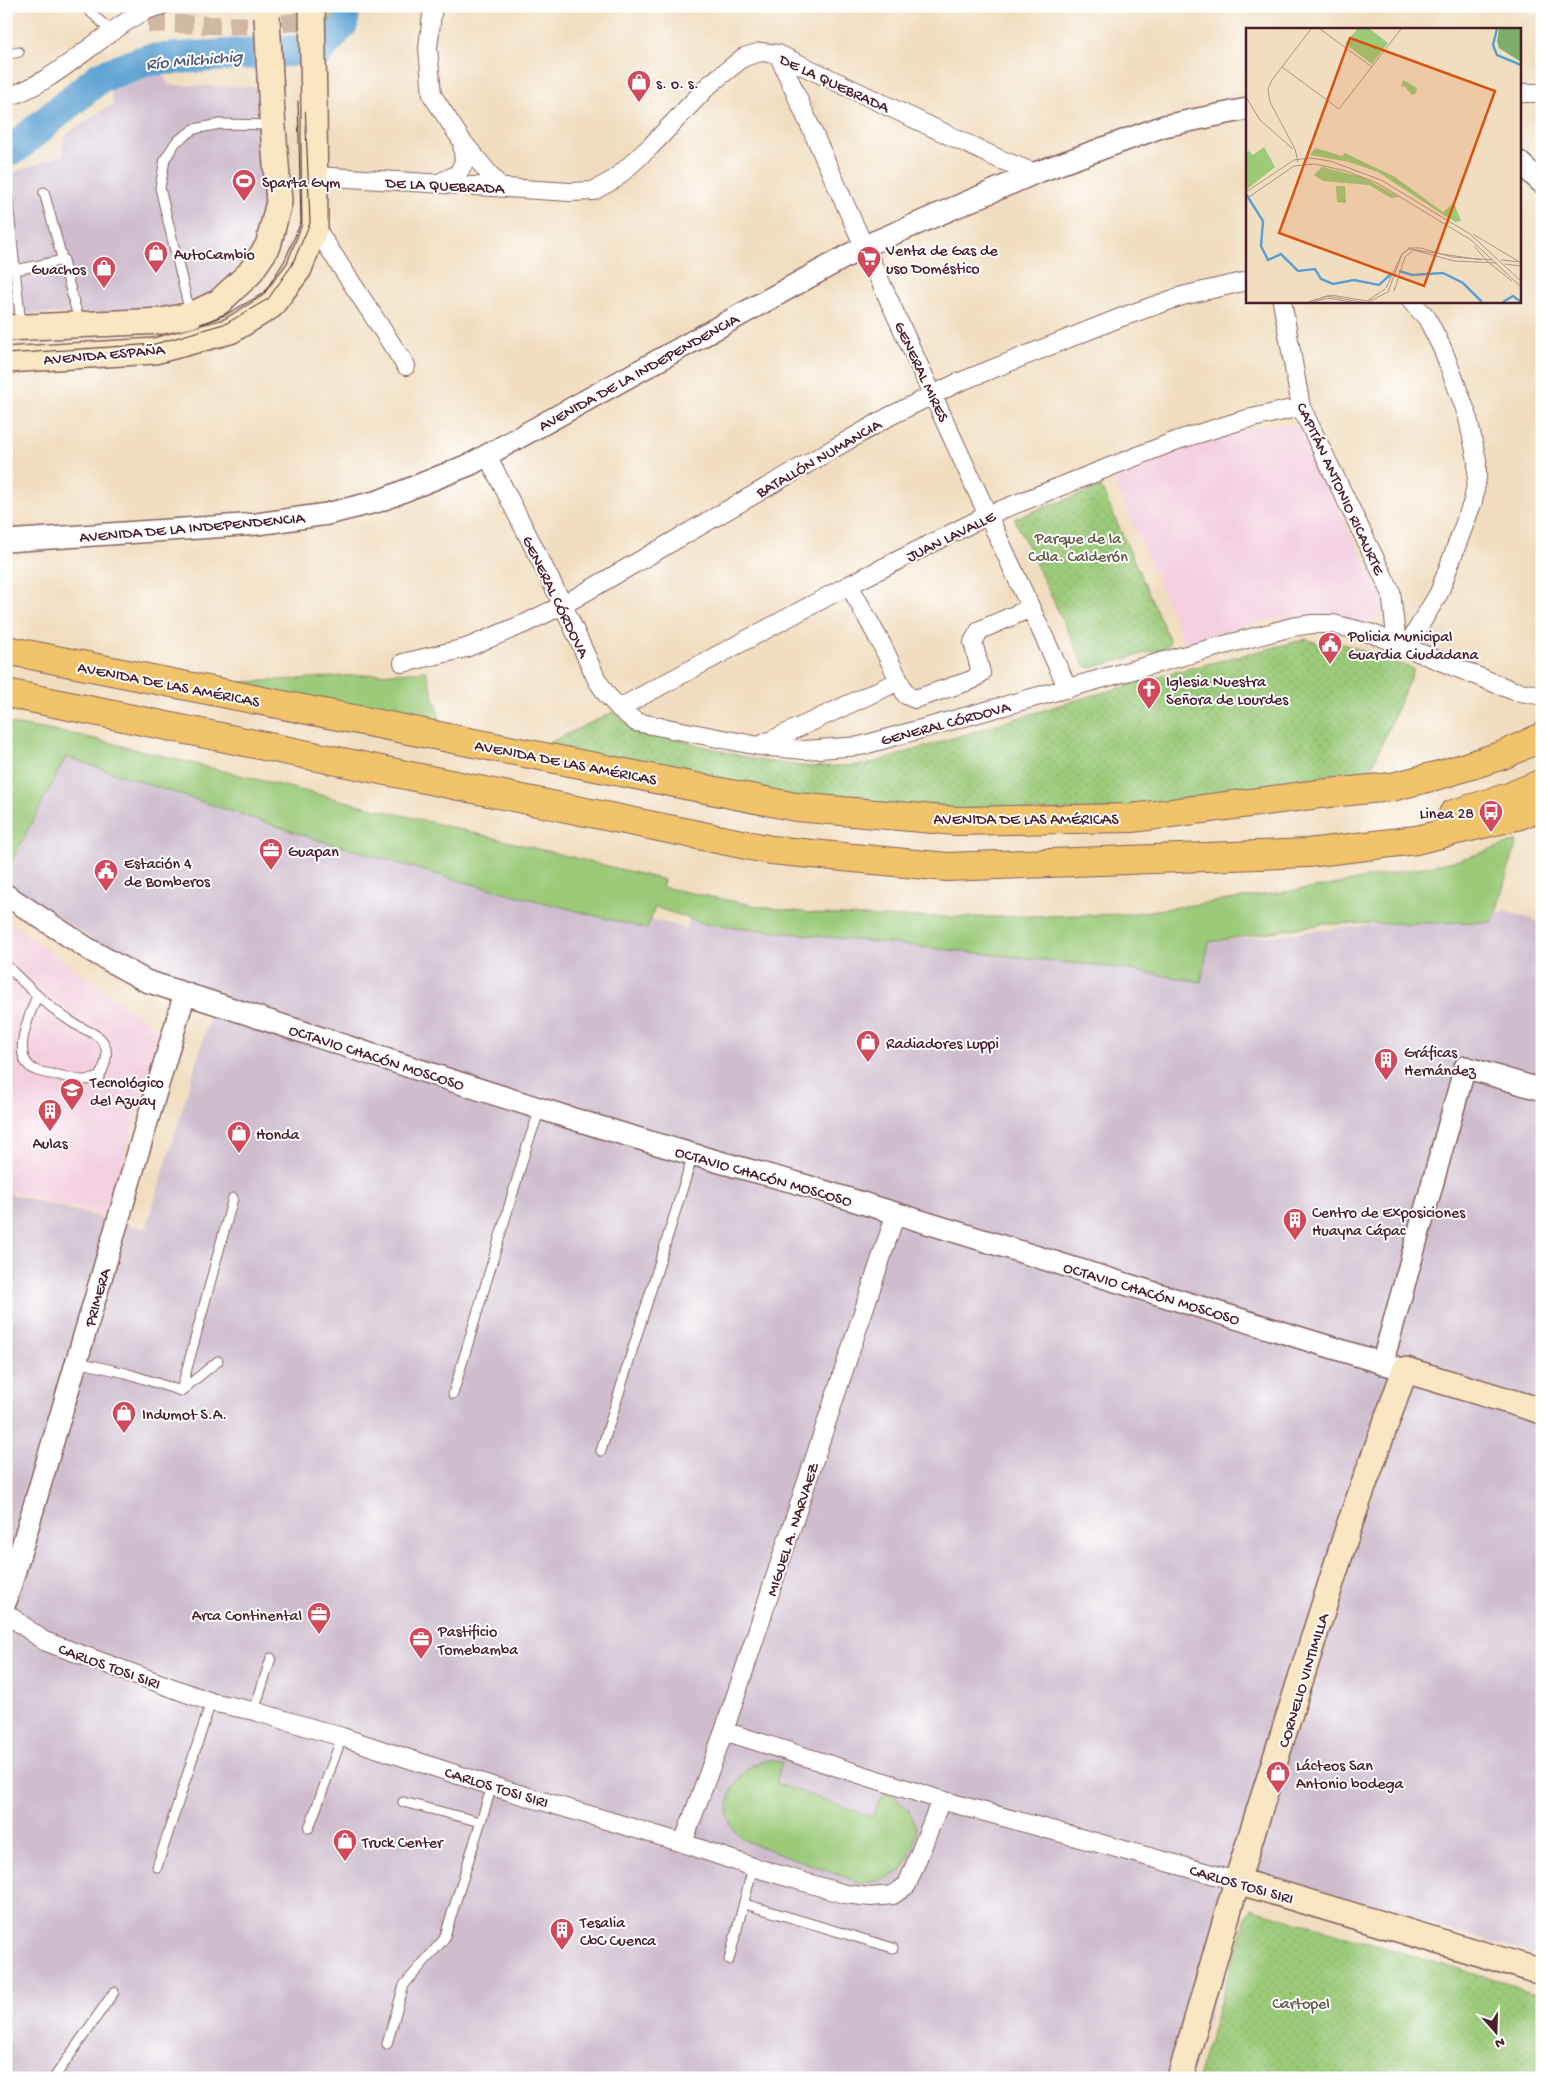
<svg xmlns="http://www.w3.org/2000/svg" width="1548" height="2084" font-family="'Gochi Hand',sans-serif">
<defs>
<pattern id="park-dots" width="8" height="8" patternUnits="userSpaceOnUse" patternTransform="scale(1.25)"><rect width="8" height="8" fill="#9bca79"/><path d="M2 2h.1M6 6h.1" fill="none" stroke="#87ad69" stroke-width="1.8" stroke-linecap="round"/></pattern>
</defs>
<rect width="100%" height="100%" fill="#fff"/>
<filter id="ink" filterUnits="userSpaceOnUse"><feTurbulence type="fractalNoise" baseFrequency=".02" numOctaves="2"/><feDisplacementMap in="SourceGraphic" scale="10" xChannelSelector="R" yChannelSelector="G"/><feConvolveMatrix kernelMatrix="1 2 1 2 8 2 1 2 1" color-interpolation-filters="sRGB"/></filter>
<filter id="wash" filterUnits="userSpaceOnUse"><feTurbulence type="fractalNoise" baseFrequency=".0096" numOctaves="4" result="noise"/><feDisplacementMap in="SourceGraphic" scale="20" xChannelSelector="R" yChannelSelector="G"/><feGaussianBlur stdDeviation="1.12" result="paint"/><feColorMatrix in="noise" values="0 0 0 0 0 0 0 0 0 0 0 0 0 0 0 0 0 1.4 0 .05"/><feComposite in="paint" operator="in"/></filter>
<g filter="url(#wash)">
<rect width="100%" height="100%" fill="#f1dec0"/>
<!-- built -->
<path fill="#f3cfdf" d="M1280,424L1299,427L1383,599L1381,613L1372,620L1365,623L1328,617L1294,616L1267,620L1184,642L1114,481L1176,453L1222,437L1252,428Z
M6,919L161,1032L107,1216L6,1190Z"/>
<!-- industrial -->
<path fill="#cfbdce" d="M162,69L168,85L259,87L268,211L261,233L252,247L237,269L223,283L205,295L165,308L110,313L6,314V175L63,155V143L68,133L113,104L110,87L134,71Z
M66,757L687,929L693,906L1209,942L1507,911L1542,923V1957L1258,1874L1252,1875L1189,2078H6V1193L146,1229L216,997L147,975L6,883V877Z"/>
<!-- grass -->
<path fill="#9bca79" stroke="#727452" d="M426,671L444,731L199,685Z
M6,723L78,735L664,880L662,887L757,906L818,914L887,917H991L1128,914L1327,886L1459,860L1517,841L1493,922L1323,924L1209,942L1201,982L1119,968L706,924L655,907L647,929L453,879L312,838L66,757L6,873Z
M768,1760L782,1762L776,1783L872,1817L883,1794L893,1795L908,1809L917,1829L913,1848L902,1871L879,1881L861,1883L746,1841C742,1838 737,1834 734,1830C719,1810 734,1777 753,1765C757,1763 763,1762 768,1760Z"/>
<!-- park -->
<path fill="url(#park-dots)" stroke="#727452" d="M1101,487L1170,641L1165,648L1091,668L1084,665L1015,520V518Z
M1307,639L1319,644L1332,641L1349,646L1414,669L1371,769L1128,809L956,812L796,801L538,748L613,712L632,728L757,760L809,767L866,765L1073,701L1187,669Z
M1251,1908L1542,1994V2078H1197L1246,1917Z"/>
<g fill="none" stroke-linecap="round" stroke-linejoin="round">
<!-- river -->
<path stroke="#5ca0d1" stroke-width="32" d="M315,51H318L342,24L345,6
M6,150L15,148L100,77L147,60L290,51"/>
</g>
</g>
<g filter="url(#ink)">
<g fill="none" stroke-linecap="round" stroke-linejoin="round">
<!-- minor-tunnel -->
<path stroke="#d0b8a2" stroke-width="18" stroke-dasharray="18 9" stroke-linecap="butt" d="M148,24C185,21 306,37 326,6"/>
<defs>
<path id="service" d="M84,6L112,32
M6,55L19,52
M7,192L21,325
M44,192L77,313L82,322
M15,270L64,260
M190,313L160,188L165,159L176,142L194,129L220,124L270,125
M6,965C27,986 48,1007 73,1023C81,1028 93,1032 100,1038C111,1049 106,1065 99,1077C84,1083 74,1079 58,1075C51,1074 42,1073 35,1070C9,1058 30,1014 37,996
M77,1362L126,1373L181,1391L218,1361
M181,1391L233,1198
M453,1394L526,1149L540,1109
M601,1451L693,1155
M254,1711L271,1658
M403,1802L481,1822
M309,1828L342,1737
M157,1867L211,1702
M745,1904L893,1948
M729,1960L753,1867
M387,2044L404,1985L444,1939L492,1786
M54,2078L114,1992"/>
<path id="minor" d="M433,6L428,48L432,95L462,141L500,187
M778,54L853,222L1068,689
M1519,93H1542
M6,97C44,87 81,53 113,31C127,21 144,9 160,6
M316,176L570,192L593,191L615,179L651,146L709,85L744,57L761,52L778,54L999,159L1035,173
M439,183L458,174L464,162L462,141
M315,227L406,366
M1282,301L1301,407L1391,592L1397,644
M487,455L563,605L597,680L607,695L619,708L636,722L759,746L805,750L860,746L1183,656L1292,627L1312,624H1333L1373,634L1514,691L1538,695L1542,694
M849,585L882,645L906,695L915,699L972,680L981,673L973,642L980,630L1031,608
M1406,648L1439,593L1473,501L1477,478V460L1467,414L1443,350L1427,318L1411,301
M403,663L466,648L526,623L563,605L890,416L957,383L1122,317L1182,296L1247,281
M619,708L849,585L988,515L1178,440L1243,420L1301,407
M761,745L899,681
M6,1613L44,1641L211,1702L254,1711L342,1737L492,1786L683,1843L753,1867L845,1894L871,1897L893,1895L907,1885L941,1800
M724,1731L941,1800L1237,1881
M683,1843L724,1731L896,1213"/>
<path id="tertiary" d="M1519,162L1542,183
M6,541L257,524L327,514L379,501L471,464L865,246L1035,173L1164,126L1247,109
M6,895L90,950L146,981C362,1050 575,1125 794,1182L1405,1370
M1382,1364L1465,1067L1542,1090
M6,1601L185,993"/>
<path id="secondary" d="M6,328L162,321L191,315L219,302L249,274L268,246L279,202L272,115
M6,360L155,351L230,331L271,306L299,269L315,227L314,102
M1237,1881L1542,1972
M1180,2078L1237,1881L1349,1526L1405,1370L1542,1411"/>
<path id="primary" d="M6,650L796,807L956,821L1132,818L1319,794L1392,787L1443,774L1503,755L1542,737
M6,693L771,850L947,867L1308,853L1416,840L1517,816L1542,806
M1453,814L1509,797L1542,783"/>
</defs>
<!-- service casing -->
<use href="#service" stroke="#84625f" stroke-width="11"/>
<!-- minor casing -->
<use href="#minor" stroke="#84625f" stroke-width="20"/>
<!-- tertiary casing -->
<use href="#tertiary" stroke="#84625f" stroke-width="24"/>
<!-- secondary casing -->
<use href="#secondary" stroke="#84625f" stroke-width="28"/>
<!-- primary casing -->
<use href="#primary" stroke="#84625f" stroke-width="30"/>
<!-- service -->
<use href="#service" stroke="#fff" stroke-width="9"/>
<!-- minor -->
<use href="#minor" stroke="#fff" stroke-width="18"/>
<!-- tertiary -->
<use href="#tertiary" stroke="#fff" stroke-width="21"/>
<!-- secondary -->
<use href="#secondary" stroke="#f9e7c3" stroke-width="25"/>
<!-- primary -->
<use href="#primary" stroke="#f1c36a" stroke-width="28"/>
<!-- tram -->
<path stroke="#4a1f2b" stroke-width="1" d="M200,324L225,315L264,293L285,260L301,222L298,101
M6,354L155,344L227,323L268,299L292,265L310,223L301,6"/>
<defs>
<path id="secondary-bridge" d="M312,10L314,102
M267,17L272,115"/>
</defs>
<!-- secondary-bridge casing -->
<use href="#secondary-bridge" stroke="#84625f" stroke-width="28" stroke-linecap="butt"/>
<!-- secondary-bridge -->
<use href="#secondary-bridge" stroke="#f9e7c3" stroke-width="25"/>
</g>
</g>
<!-- icons -->
<defs>
<symbol id="shop-pin" viewBox="-11 -11 22 30"><path d="M0 17L-7.5 6A9.5 9.5 0 1 1 7.5 6Z" fill="#d1495b" stroke="#fff"/><path d="M-5-2.5h2.3a2.7 3.5 0 0 1 5.4 0H5L5.5 6h-11ZM-1.5-2.5h3a1.5 2.3 0 0 0-3 0Z" fill="#fff"/></symbol>
<symbol id="stadium-pin" viewBox="-11 -11 22 30"><path d="M0 17L-7.5 6A9.5 9.5 0 1 1 7.5 6Z" fill="#d1495b" stroke="#fff"/><path d="M0-5a6.5 5 0 1 0 0 10a6.5 5 0 1 0 0-10ZM-3.5-1.8h7v3.6h-7Z" fill="#fff"/></symbol>
<symbol id="supermarket-pin" viewBox="-11 -11 22 30"><path d="M0 17L-7.5 6A9.5 9.5 0 1 1 7.5 6Z" fill="#d1495b" stroke="#fff"/><path d="M-6-5.5h2.5l.6 2H6L4.5 2H-2.5L-4.4-4H-6ZM-1.5 3.2a1.3 1.3 0 1 0 .1 0ZM3 3.2a1.3 1.3 0 1 0 .1 0Z" fill="#fff"/></symbol>
<symbol id="civic-pin" viewBox="-11 -11 22 30"><path d="M0 17L-7.5 6A9.5 9.5 0 1 1 7.5 6Z" fill="#d1495b" stroke="#fff"/><path d="M-.6-6.5H3V-4.5H.6V-3L4-1V1h2V6H-6V1h2V-1L-.6-3ZM-1.2 2.5V6h2.4V2.5Z" fill="#fff"/></symbol>
<symbol id="church-pin" viewBox="-11 -11 22 30"><path d="M0 17L-7.5 6A9.5 9.5 0 1 1 7.5 6Z" fill="#d1495b" stroke="#fff"/><path d="M-1.2-6h2.4v3.5h3.3v2.4h-3.3V6h-2.4V-.1h-3.3v-2.4h3.3Z" fill="#fff"/></symbol>
<symbol id="bus-pin" viewBox="-11 -11 22 30"><path d="M0 17L-7.5 6A9.5 9.5 0 1 1 7.5 6Z" fill="#d1495b" stroke="#fff"/><path d="M-5-6H5V4H4V6H2V4H-2V6H-4V4H-5ZM-3.5-4V0h7V-4ZM-3.5 1.2v1.5H-2V1.2ZM2 1.2v1.5H3.5V1.2Z" fill="#fff"/></symbol>
<symbol id="office-pin" viewBox="-11 -11 22 30"><path d="M0 17L-7.5 6A9.5 9.5 0 1 1 7.5 6Z" fill="#d1495b" stroke="#fff"/><path d="M-6-3h4V-5.5h4V-3h4V5H-6ZM-1-4.5V-3h2v-1.5ZM-6 0V1H6V0Z" fill="#fff"/></symbol>
<symbol id="building-pin" viewBox="-11 -11 22 30"><path d="M0 17L-7.5 6A9.5 9.5 0 1 1 7.5 6Z" fill="#d1495b" stroke="#fff"/><path d="M-4-6H4V6H1V3H-1V6H-4ZM-2.5-4.3h1.7v1.8h-1.7ZM.8-4.3h1.7v1.8H.8ZM-2.5-1h1.7V.8h-1.7ZM.8-1h1.7V.8H.8Z" fill="#fff"/></symbol>
<symbol id="university-pin" viewBox="-11 -11 22 30"><path d="M0 17L-7.5 6A9.5 9.5 0 1 1 7.5 6Z" fill="#d1495b" stroke="#fff"/><path d="M0-5L7-2L0 1L-7-2ZM-4 1L0 2.5L4 1V4Q0 6-4 4Z" fill="#fff"/></symbol>
</defs>
<g fill-rule="evenodd">
<use href="#shop-pin" x="625" y="68" width="28" height="38"/>
<use href="#stadium-pin" x="230" y="167" width="28" height="38"/>
<use href="#shop-pin" x="142" y="239" width="28" height="38"/>
<use href="#supermarket-pin" x="855" y="244" width="28" height="38"/>
<use href="#shop-pin" x="90" y="254" width="28" height="38"/>
<use href="#civic-pin" x="1316" y="630" width="28" height="38"/>
<use href="#church-pin" x="1135" y="675" width="28" height="38"/>
<use href="#bus-pin" x="1477" y="798" width="28" height="38"/>
<use href="#office-pin" x="257" y="836" width="28" height="38"/>
<use href="#civic-pin" x="92" y="857" width="28" height="38"/>
<use href="#shop-pin" x="854" y="1028" width="28" height="38"/>
<use href="#building-pin" x="1372" y="1046" width="28" height="38"/>
<use href="#university-pin" x="58" y="1076" width="28" height="38"/>
<use href="#building-pin" x="36" y="1097" width="28" height="38"/>
<use href="#shop-pin" x="225" y="1119" width="28" height="38"/>
<use href="#building-pin" x="1281" y="1206" width="28" height="38"/>
<use href="#shop-pin" x="110" y="1399" width="28" height="38"/>
<use href="#office-pin" x="305" y="1600" width="28" height="38"/>
<use href="#office-pin" x="407" y="1625" width="28" height="38"/>
<use href="#shop-pin" x="1264" y="1759" width="28" height="38"/>
<use href="#shop-pin" x="331" y="1827" width="28" height="38"/>
<use href="#building-pin" x="548" y="1916" width="28" height="38"/>
</g>
<g text-anchor="middle" stroke-width="4" stroke-linejoin="round" paint-order="stroke">
<!-- poi labels -->
<g font-size="16" fill="#4a1f2b" stroke="#fff" text-anchor="start">
<text x="656" y="88">s. o. s.</text>
<text x="262" y="187">Sparta Gym</text>
<text x="886" y="255">Venta de Gas de<tspan x="886" dy="18">uso Doméstico</tspan></text>
<text x="174" y="259">AutoCambio</text>
<text x="86" y="274" text-anchor="end">Guachos</text>
<text x="1348" y="641">Policia Municipal<tspan x="1348" dy="18">Guardia Ciudadana</tspan></text>
<text x="1166" y="686">Iglesia Nuestra<tspan x="1166" dy="18">Señora de Lourdes</tspan></text>
<text x="1474" y="818" text-anchor="end">Linea 28</text>
<text x="288" y="856">Guapan</text>
<text x="124" y="868">Estación 4<tspan x="124" dy="18">de Bomberos</tspan></text>
<text x="886" y="1048">Radiadores Luppi</text>
<text x="1404" y="1057">Gráficas<tspan x="1404" dy="18">Hernández</tspan></text>
<text x="90" y="1087">Tecnológico<tspan x="90" dy="18">del Azuay</tspan></text>
<text x="256" y="1139">Honda</text>
<text x="50" y="1148" text-anchor="middle">Aulas</text>
<text x="1312" y="1217">Centro de Exposiciones<tspan x="1312" dy="18">Huayna Cápac</tspan></text>
<text x="142" y="1419">Indumot S.A.</text>
<text x="302" y="1620" text-anchor="end">Arca Continental</text>
<text x="438" y="1636">Pastificio<tspan x="438" dy="18">Tomebamba</tspan></text>
<text x="1296" y="1770">Lácteos San<tspan x="1296" dy="18">Antonio bodega</tspan></text>
<text x="362" y="1847">Truck Center</text>
<text x="580" y="1927">Tesalia<tspan x="580" dy="18">CbC Cuenca</tspan></text>
</g>
<!-- street labels -->
<g font-size="16" fill="#4a1f2b" stroke="#fff">
<text transform="translate(835 82) rotate(25)" y="6">DE LA QUEBRADA</text>
<text transform="translate(445 184) rotate(3)" y="6">DE LA QUEBRADA</text>
<text transform="translate(104 353) rotate(-5)" y="6">AVENIDA ESPAÑA</text>
<text transform="translate(638 371) rotate(-29)" y="6">AVENIDA DE LA INDEPENDENCIA</text>
<text transform="translate(923 371) rotate(65)" y="6">GENERAL MIRES</text>
<text transform="translate(818 457) rotate(-30)" y="6">BATALLÓN NUMANCIA</text>
<text transform="translate(1342 488) rotate(65)" y="6">CAPITÁN ANTONIO RICAURTE</text>
<text transform="translate(192 526) rotate(-5)" y="6">AVENIDA DE LA INDEPENDENCIA</text>
<text transform="translate(950 535) rotate(-26)" y="6">JUAN LAVALLE</text>
<text transform="translate(557 596) rotate(64)" y="6">GENERAL CÓRDOVA</text>
<text transform="translate(169 683) rotate(11)" y="6">AVENIDA DE LAS AMÉRICAS</text>
<text transform="translate(945 722) rotate(-15)" y="6">GENERAL CÓRDOVA</text>
<text transform="translate(566 761) rotate(11)" y="6">AVENIDA DE LAS AMÉRICAS</text>
<text x="1026" y="824">AVENIDA DE LAS AMÉRICAS</text>
<text transform="translate(377 1056) rotate(18)" y="6">OCTAVIO CHACÓN MOSCOSO</text>
<text transform="translate(764 1175) rotate(16)" y="6">OCTAVIO CHACÓN MOSCOSO</text>
<text transform="translate(1152 1292) rotate(17)" y="6">OCTAVIO CHACÓN MOSCOSO</text>
<text transform="translate(96 1297) rotate(-74)" y="6">PRIMERA</text>
<text transform="translate(791 1529) rotate(-72)" y="6">MIGUEL A. NARVAEZ</text>
<text transform="translate(110 1665) rotate(20)" y="6">CARLOS TOSI SIRI</text>
<text transform="translate(1302 1680) rotate(-73)" y="6">CORNELIO VINTIMILLA</text>
<text transform="translate(497 1786) rotate(17)" y="6">CARLOS TOSI SIRI</text>
<text transform="translate(1242 1883) rotate(16)" y="6">CARLOS TOSI SIRI</text>
</g>
<!-- park labels -->
<g font-size="16" fill="#665b46" stroke="#fff">
<text x="1078" y="543">Parque de la<tspan x="1078" dy="18">Cdla. Calderón</tspan></text>
<text x="1301" y="2008">Cartopel</text>
</g>
<!-- water labels -->
<g font-size="18" font-style="italic" fill="#525976" stroke="#fff">
<text transform="translate(194 59) rotate(-5)" y="6">Río Milchichig</text>
</g>
</g>
<!-- overview -->
<g transform="translate(1246 28)">
<rect width="275" height="275" fill="#f1dec0"/>
<path d="M157,52L171,60L170,65L166,67L158,58L155,59ZM69,120L96,128L99,125L149,149L197,184L208,175L215,193L209,194L196,186L132,144L103,134L64,127Z" fill="#9bca79"/>
<path d="M253,1H275V34L253,20L251,13Z" fill="#7cae69"/>
<path d="M111,1H124L142,15L126,36L99,16ZM18,119L29,139L0,162V125L3,123L7,127ZM76,139L116,149L153,169L145,170L123,157L77,153L68,147ZM90,158H99L100,175L91,174Z" fill="#9bca79"/>
<path fill="none" stroke="#5ca0d1" stroke-width="2.5" d="M251,1L247,17L251,27L275,37M0,166L17,193L15,218L22,232L35,226L52,243L69,241L75,251L87,256L108,252L133,257L145,246M153,243L166,247L197,245L217,255L236,274M257,274L267,268L275,274"/>
<path fill="none" stroke="#ae9284" stroke-width="1" d="M74,1L126,39M36,39L93,81L155,1M0,69L14,92L47,121M52,134L49,121L24,74L22,61L26,52L65,1M0,164L48,132L64,130L84,133L135,152L224,206L275,253M0,171L48,138L69,136L100,143L131,155L225,212L275,259M227,206L272,233M228,218L242,234L266,253M255,232L275,234M259,236L275,238M140,260L156,226L163,220H175L206,229L247,232M148,263L159,229L168,222L208,233L251,235M62,274L85,267L121,273L139,261M63,274L81,268L115,274M67,274L82,270L105,274M122,274L142,264L156,226L163,221L236,232"/>
<path fill="#d8530f" fill-opacity="0.15" stroke="#d8530f" stroke-width="2.5" d="M104,10L249,63L178,258L33,205Z"/>
<rect width="275" height="275" fill="none" stroke="#4a1f2b" stroke-width="2.5"/>
</g>
<!-- margin -->
<rect width="1548" height="2084" fill="none" stroke="#fff" stroke-width="25"/>
<!-- north arrow -->
<g transform="translate(1496 2032) rotate(160)" stroke="#ffffff" stroke-width="4" paint-order="stroke">
<path d="M0-4L9 19L0 12L-9 19Z" fill="#4a1f2b"/>
<text y="-8" font-size="14" font-weight="bold" text-anchor="middle" fill="#4a1f2b">N</text>
</g>
</svg>
